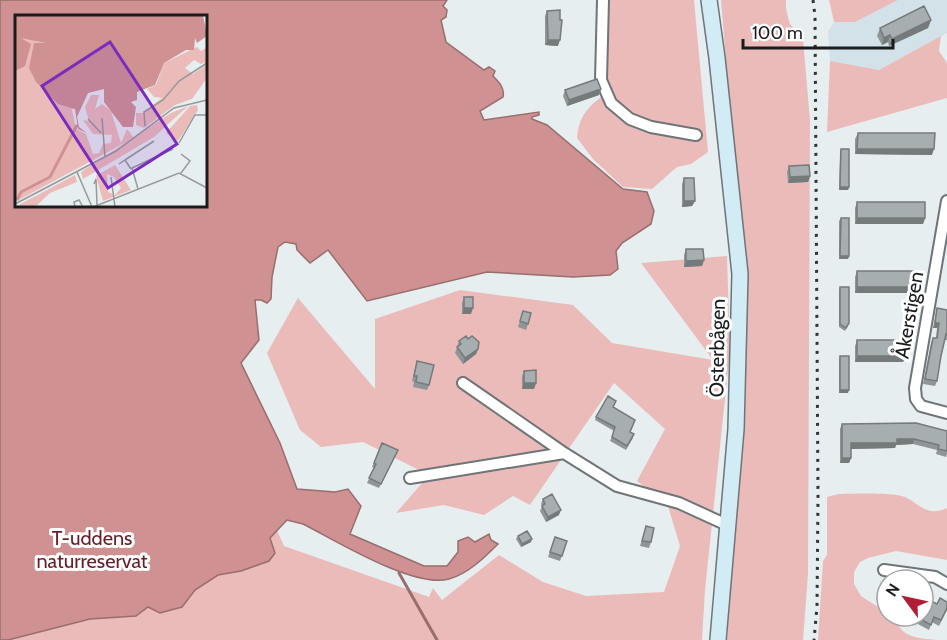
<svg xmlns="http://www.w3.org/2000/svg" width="947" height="640" font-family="Cabin,sans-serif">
<rect width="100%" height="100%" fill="#e7eef0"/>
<!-- built -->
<path fill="#d3e2e8" d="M898,0H947V33L879,70L830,61L828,32L834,22H855Z"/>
<!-- green -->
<path fill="#ebbbba" d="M608,0H694L708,152L691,164L677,167L652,189L623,187L593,159L577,138C580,111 590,106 610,90C599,61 608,30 608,0Z
M721,0H786V9L790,24L803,39L810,120L808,574L803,640H727L732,567L733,148Z
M829,0H898L855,22H834Z
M941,36L939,51L947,63V98L827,132L830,61L879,70Z
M727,256L730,351L705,590L702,640H0L263,499L284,546L429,597L433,588L442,600L499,555L543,582L586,596L664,592L680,546L668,506L637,481L665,429L614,383L530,505L513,496L484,515L444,505L396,513L429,475L363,442L321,447L300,430L267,353L298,298L375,389V319L460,290L573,305L612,343L713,360L641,263Z
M839,494C854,494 891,492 905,497C921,505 927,517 947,508V560L896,551L868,558L860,562L854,572V584L861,596L886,612L887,616H891C896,620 899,628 904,632C913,639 928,639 938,640H818L823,561L827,555V497Z"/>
<!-- water -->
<path fill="#cf9191" stroke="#986e6e" stroke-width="1.5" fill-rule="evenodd" d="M0,0H447L443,6L447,10L446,17L441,20L446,42L484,70L489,67L495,71L493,76C499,82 505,88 503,97L480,111L484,120L539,112V115L532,117V119L547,125L623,189L647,192L654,211L651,224L622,243L616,251L618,269L610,275L573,277L487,272L367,301L328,250L310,263L297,250L296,244L285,242L278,247L272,277L271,299L267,303L261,300H255L259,340L241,363L280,443L297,489L335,492L348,489L361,506L350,534L424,566H447L458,552V541L468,537L475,542L489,534L491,540L498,544C485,557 468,574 449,579C414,589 335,540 303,524L287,520L270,538L275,553L269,561L241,571L218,575L195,590L182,607L160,613L148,607L136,616L90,619L8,640H0ZM16,16H206V206H16Z"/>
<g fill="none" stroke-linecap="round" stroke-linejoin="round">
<!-- stream -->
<path stroke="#986e6e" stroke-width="3" d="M399,573L437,640"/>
<defs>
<path id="street" d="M603,0L601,80L611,103L630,119L651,127L696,135
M947,201L915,388L916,399L921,406L947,413
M463,383L564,453L617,486L679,503L727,525
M410,478L564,453
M884,570L935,577L947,584"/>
<path id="secondary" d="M709,0L717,58L740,274L736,429L718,640"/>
</defs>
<!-- street casing -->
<use href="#street" stroke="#6e7477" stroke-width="14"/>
<!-- secondary casing -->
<use href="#secondary" stroke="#6e7477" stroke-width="18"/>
<!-- street -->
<use href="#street" stroke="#fff" stroke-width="10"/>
<!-- secondary -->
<use href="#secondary" stroke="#d1ecf5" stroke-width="15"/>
<!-- rail -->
<path stroke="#313435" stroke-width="3" stroke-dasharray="3 6" stroke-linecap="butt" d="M813,0L815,16L818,495L817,606L814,640"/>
</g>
<!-- wall -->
<path fill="#909697" d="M547,11L558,46L545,45V16Z
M931,20L928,28L889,46L888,42L882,45L877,36L880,28Z
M601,89L599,95L567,106L563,96L565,90Z
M858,133L932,155L855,154V139Z
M841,149L849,187L848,190H839L840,152Z
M789,166L810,176L808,182L788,183L787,172Z
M684,178L695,201L692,206L682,207V184Z
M857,202L925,218L923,224H855V208Z
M841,218L849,256L848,259H839V221Z
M686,249L704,260L702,266L684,267V255Z
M857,271L915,287L913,293H855V277Z
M840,287L848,326L845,331L839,327V290Z
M464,297L471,314H462V303Z
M937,308L947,310V340H945L941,356L937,381L935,386L923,384L931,343L933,338H936L937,328H933Z
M523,311L528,324L526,330L518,327Z
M857,340L906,356L903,362H855V346Z
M459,341L478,349L476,354L463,364L455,353Z
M840,356L848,393H839V359Z
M417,361L429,385L427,390L413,387L414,382L412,381Z
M524,371L536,383L534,389H522V376Z
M596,417L630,432L633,438L626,450L610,441L614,431L595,420Z
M842,424L947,431V454L946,457L936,454L937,450L913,444L896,445L895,448L851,449V458L849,463H840V429Z
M382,443L398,450L379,488L367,483L374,468L372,467Z
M543,499L559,515L546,522L540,511L542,506L541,504Z
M646,526L651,542L649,548L640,546Z
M518,536L531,542L521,547L516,539Z
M555,537L567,541L560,561L548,557Z
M884,580L886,581L887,580V600L884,604L876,599Z
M947,610L939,626L932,622L929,630L916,623L919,616Z"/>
<!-- shaded-wall -->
<path fill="#757a7b" d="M931,20L928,28L889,46L892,39Z
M890,35L888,42L882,45L884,38Z
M548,40H560L558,46L545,45Z
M601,89L599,95L567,106L569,100Z
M857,149H934L932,155L855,154Z
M810,176L808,182L788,183L790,177Z
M840,187H849L848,190H839Z
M684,201H695L692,206L682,207Z
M857,218H925L923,224H855Z
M840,256H849L848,259H839Z
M704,260L702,266L684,267L686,261Z
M857,287H915L913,293H855Z
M464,308H473L471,314H462Z
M935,323H939L937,328H933Z
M478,349L476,354L463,364L465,358Z
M857,356H906L903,362H855Z
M524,383H536L534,389H522Z
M840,390H849L848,393H839Z
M897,439H914L913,444L896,445L895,448L849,449L851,443Z
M842,458H851L849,463H840Z
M561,510L559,515L546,522L548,517Z
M532,539L531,542L521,547L522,544Z"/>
<!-- building -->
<path fill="#a7aeb0" stroke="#757a7b" stroke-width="1.5" d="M924,6L931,20L892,39L890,35L884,38L880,28Z
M560,10V20H562L560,40H548L547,11Z
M597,79L601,89L569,100L565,90Z
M858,133H935L934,149H857Z
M841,149H849V187H840Z
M809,165L810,176L790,177L789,166Z
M684,178H694L695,201H684Z
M857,202H925V218H857Z
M841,218H849V256H840Z
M686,249H703L704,260L686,261Z
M857,271H915V287H857Z
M840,287H849V323L846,328L840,324Z
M464,297H473V308H464Z
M937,308L947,310V335L946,334L941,356L937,381L925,379L933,338H937L939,323H935Z
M523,311L531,313L528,324L520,321Z
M466,336L468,339L472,336L479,342L478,349L465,358L457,347L461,344L459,341Z
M857,340H905L906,356H857Z
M840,356H849V390H840Z
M417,361L434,365L429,385L416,382L417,376H414Z
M536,370V383H524V371Z
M608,396L616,401L613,407L635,420L630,432L634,434L627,446L612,437L615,427L596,417Z
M916,423L947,431V451L938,449L939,445L914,439H897V443H851V458H842V424Z
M382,443L398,450L381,484L369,478L376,464L374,463Z
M552,494L561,510L548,517L542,506L545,504L543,499Z
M646,526L654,528L651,542L642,541Z
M527,531L532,539L522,544L518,536Z
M555,537L567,541L562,556L550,552Z
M887,579L890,580H887L886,598L878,594L884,580L886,581Z
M940,598L947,602V608L941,620L934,617L931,625L918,618L919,616H923V607L927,599L937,604Z"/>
<g text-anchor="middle" stroke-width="6" stroke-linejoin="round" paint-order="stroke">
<!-- street labels -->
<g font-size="20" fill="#191b1c" stroke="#fff">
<text transform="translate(909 315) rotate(-80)" y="7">Åkerstigen</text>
<text transform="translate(717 348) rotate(-89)" y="7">Österbågen</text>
</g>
<!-- park labels -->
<g font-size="20" fill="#691e25" stroke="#fff">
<text x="92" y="545">T-uddens<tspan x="92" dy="23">naturreservat</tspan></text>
</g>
</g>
<!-- overview -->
<g transform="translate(15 15)">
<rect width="192" height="192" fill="#e7eef0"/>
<path d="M0,20L37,24L60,90L57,95L61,114L71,119L78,139L84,138L88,129L96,128L97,120L78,119L68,105L74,106L70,92L76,80H84L80,94L87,89L96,96L106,128L112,114L119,123L0,187ZM182,32L186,36L192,32V47L186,49L179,45L170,53L178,59L192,49V63L177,84L160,90L129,113L121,110V98H128L147,83L139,82L132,74L141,70L149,48ZM173,91L139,122L68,164L66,157L156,98ZM175,91L182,90L183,95L163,126L151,118ZM100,150L116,175L88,186L81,161ZM92,159L99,162L106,173L100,180L93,177ZM60,160L62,167L35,178L20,192H0Z" fill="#ebbbba" fill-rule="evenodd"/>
<path d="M0,0H188L192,21L182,28L180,23L179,35H171L149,48L140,70L122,77V85L116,87L121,92L118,112H108L89,87V74L73,78L62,102L64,112L72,118L63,114L60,94L43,89L21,67L14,53L19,28H31L6,23L16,29L10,51L0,56Z" fill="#cf9191"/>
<path fill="none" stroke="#cf9191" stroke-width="3" d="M2,185L6,177L35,162L62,110"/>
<path fill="none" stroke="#959a9b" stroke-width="1.5" d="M87,103L90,142M73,104L86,118M130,111L129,97L148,85L164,66L192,48M164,128L180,100H192M110,145L139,126M104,149L110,145L116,154M62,157L77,192M166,158L175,146L166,139M96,162L100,192M79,169L81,164L82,190M123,174L117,153L158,134M0,189L101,136L159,93L192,85M60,192L59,187L64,185L68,192M78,192L164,158L192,173"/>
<path fill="#7b2cbf" fill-opacity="0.15" stroke="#7b2cbf" stroke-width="3" d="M95,27L162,129L93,173L27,71Z"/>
<rect width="192" height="192" fill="none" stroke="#191b1c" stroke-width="3"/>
</g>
<!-- north arrow -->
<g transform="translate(905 598) rotate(303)"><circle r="28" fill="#ffffff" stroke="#a3a4a4" stroke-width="1.5"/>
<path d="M0-4.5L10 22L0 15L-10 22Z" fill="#b11d34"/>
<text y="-9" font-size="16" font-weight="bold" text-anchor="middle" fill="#191b1c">N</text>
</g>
<!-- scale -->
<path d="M743 39v9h150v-9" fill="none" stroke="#191b1c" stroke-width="3"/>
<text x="752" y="39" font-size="18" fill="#191b1c" stroke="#ffffff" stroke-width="4.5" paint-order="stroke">100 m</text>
</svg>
